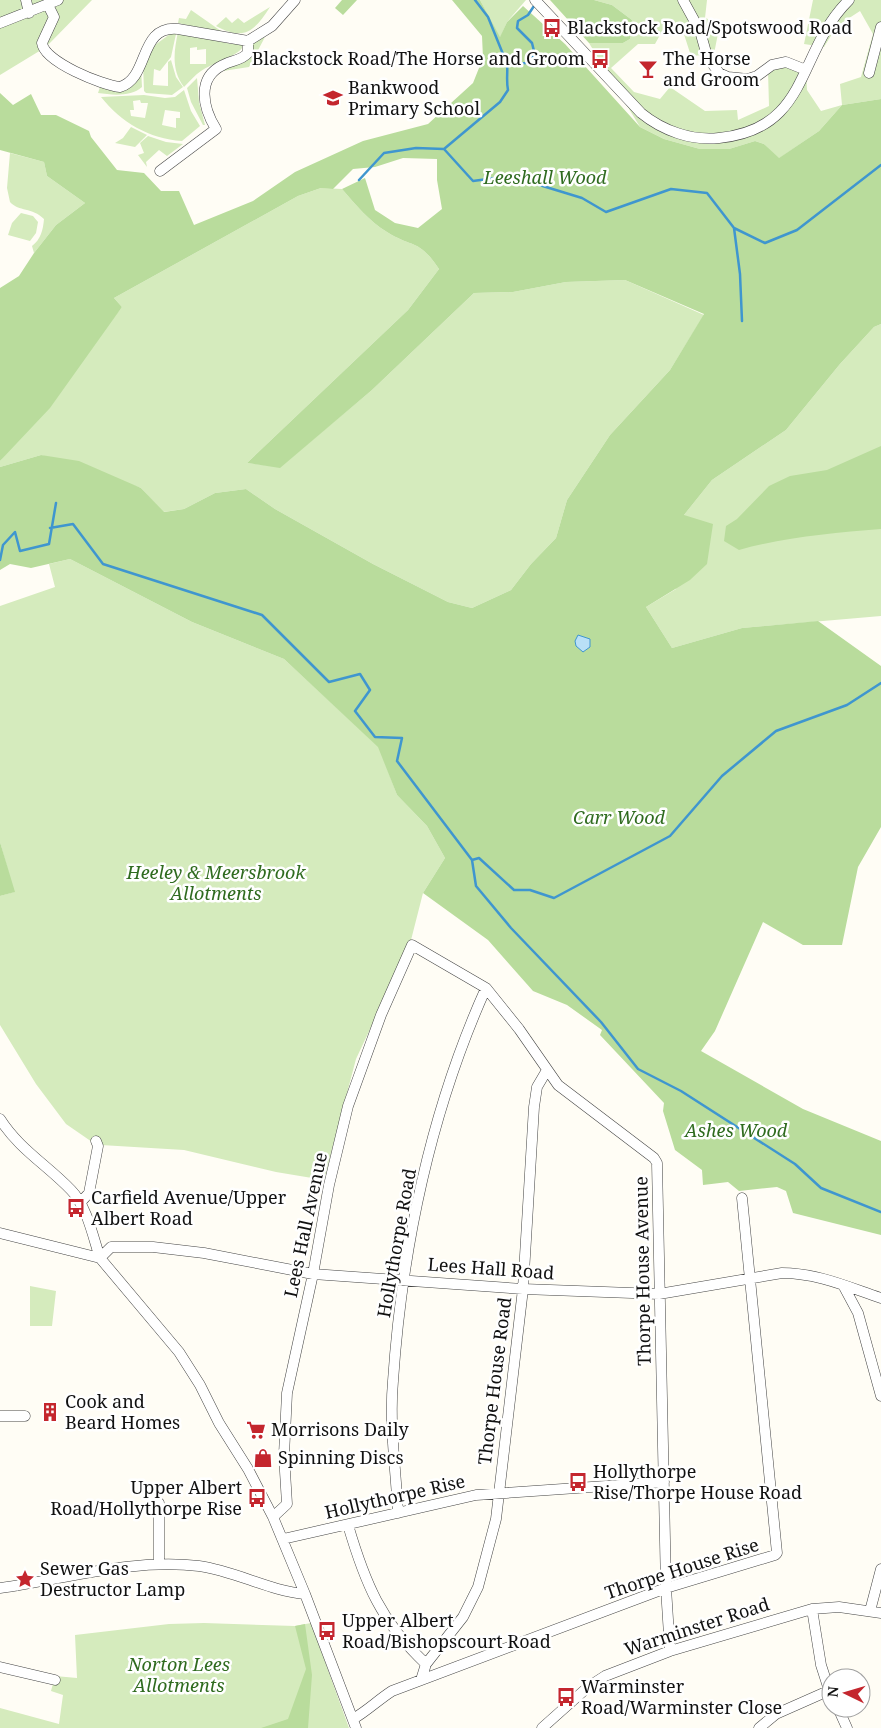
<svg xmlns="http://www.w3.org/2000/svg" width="881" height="1728" viewBox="0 0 881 1728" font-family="'Noto Serif',serif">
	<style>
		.green { fill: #d5ebbd; fill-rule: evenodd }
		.forest { fill: #b9dc9c }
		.water { fill: #b9e0f7; stroke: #3f96cf }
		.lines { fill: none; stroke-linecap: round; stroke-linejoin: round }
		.stream { stroke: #3f96cf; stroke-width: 2.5 }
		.minor-casing { stroke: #444; stroke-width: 11 }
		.minor { stroke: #fff; stroke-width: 10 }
		.labels { text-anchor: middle; stroke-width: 5; stroke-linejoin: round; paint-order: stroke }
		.poi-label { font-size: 18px; fill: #111; stroke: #fff; text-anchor: start }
		.park-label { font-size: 18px; font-style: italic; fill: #2f6b1f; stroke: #fff }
		.street-label { font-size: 18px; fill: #111; stroke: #fff }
	</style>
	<rect width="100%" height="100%" fill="#fffdf5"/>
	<path class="green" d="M0 0H92L46 47 0 75Z
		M480 0H526L507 22 500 38Z
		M594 0H707L705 18 720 23 714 54 691 56 680 22 666 24 655 44H638L611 68 634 92 660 99 670 87 705 111 737 110 738 120 769 106 768 71 779 64 806 71 807 90 821 111 842 105 840 84 861 77 873 34 860 11 837 26 824 47 804 44 813 0H881V99L842 105 819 131 778 159 764 144 755 141 729 149H700L664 139 640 127 589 43H623L630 39 632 20 612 5Z
		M270 7C255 30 245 42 216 26L226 17 232 23 238 18 244 23Z
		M191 10 221 31 220 32 178 23 179 18 186 19Z
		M178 32 231 44H242V48C237 56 211 64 201 71 195 75 190 81 184 87 171 70 174 51 178 32ZM197 47V50L206 49V64H190V48Z
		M170 34H176L171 57 160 71 154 69 153 85 168 86V62L171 60 176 77 183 87 172 95 146 93 144 91 143 63 155 45Z
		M265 37 249 67 223 71 253 43Z
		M141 69 142 87C131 97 112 95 98 93L100 87 115 90Z
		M197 78 199 102 205 125H203L191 102 187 88Z
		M184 90 191 111 200 126 182 141C149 139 121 122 101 97L144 95 165 98 175 97ZM140 100 141 103H148L145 118 131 116 130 110H134L133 101ZM165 110 180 112V118H176V128L162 125Z
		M131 127 147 135 135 147 115 143 123 138Z
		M148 136 166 142 183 144 167 156 159 150 146 162 147 167 138 155 144 153 140 143Z
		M10 153 44 162 47 176 85 203 56 225 34 253 32 246C41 239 43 230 44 219 32 207 19 212 10 202L7 188Z
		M321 188 342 189C356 205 369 221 387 232 414 249 418 238 439 269L408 310 247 463 280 467 372 390 474 293 513 292 566 282 625 280 704 315 670 370 610 435 567 500 556 538 531 564 511 590 472 608 448 602 373 564 275 509 246 489 215 493 184 509 163 512 141 488 41 455 0 467V461L122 307 114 298 298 196Z
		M21 213 33 216 38 222 36 233 30 241 8 235 12 223Z
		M881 324V616L742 628 672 648 646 607 676 589 684 515 712 480 786 430 840 364 874 327Z
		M70 559 192 622 284 659 379 747 397 795 427 826 445 858 423 893 410 944 356 1059 324 1180 276 1172 184 1150 101 1145 95 1144 66 1124 36 1084 0 1025V896L14 892 0 842V606L55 587 49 564Z
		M30 1286 56 1291 52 1326H30Z
		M204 1623 295 1626 311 1623 349 1728H0V1708L59 1724 63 1695 51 1691 55 1676 77 1678 75 1635 169 1624Z"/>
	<path class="forest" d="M342 0H357L343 15 335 8Z
		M452 0H480L500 37 507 22 523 6 565 44 640 127 664 139 700 149H729L755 141 764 144 779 158 819 131 842 105 881 99V324L874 327 840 364 786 430 712 480 684 515 713 524 707 564 690 580 646 607 672 648 742 628 818 621 881 666V827L858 867 842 945H803L763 922 715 1031 701 1051 803 1109 881 1141V1235L793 1213 786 1191 777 1187 739 1191 728 1182 703 1185 702 1170 675 1150 663 1111 664 1103 600 1035 602 1030 567 1005 533 991 488 940 423 893 445 858 427 826 397 795 378 747 284 659 192 622 70 559 31 568 10 564 0 570V467L41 455 79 461 141 488 164 512 184 509 215 493 246 489 275 509 373 564 448 602 472 608 511 590 531 564 556 538 567 500 610 435 670 370 704 314 625 280 566 282 513 292 474 293 372 390 280 468 247 463 408 310 439 269C418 238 414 249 387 232 369 221 356 205 342 189L365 178 375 210 395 223 418 228 442 209 437 180V159L403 158 375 167 353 169 333 189 321 188 298 196 114 298 122 307 50 408 0 461V288L19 276 34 253 56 225 85 203 47 176 44 162 0 150V93L13 105 31 94 41 115H56L89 131 91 137 117 170 144 173 161 191H179L194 225 253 201 295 172 363 141 428 124 473 83 483 58 482 36Z
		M550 0H594L612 5 632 20 630 39 623 43H589Z
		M881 446V529C832 533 786 537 739 550L724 541 726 526 737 519 769 486 790 476 827 470Z
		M0 842 15 892 0 896Z
		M305 1624 312 1675 308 1728H261L288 1719 306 1669 295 1626Z"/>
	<path class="water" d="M578 635 590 639V647L583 652 576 646 575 641Z"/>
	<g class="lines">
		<path class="stream" d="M475 0 488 17 507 64
			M444 149 473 181 510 176 582 198 606 212 671 189 707 193 734 228 765 243 797 230 881 165
			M359 180 384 153 416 148 444 149 500 102 508 90C506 80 508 73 507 64L526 63 535 55 532 43 517 28 518 21 528 15 536 3
			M734 228 740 274 742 321
			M50 528 73 524 103 564 262 615 329 682 360 674 370 690 355 711 375 737 402 738 397 761 472 860 476 886 511 928 601 1022 638 1069 681 1091 795 1164 821 1188 881 1212
			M0 560 3 545 15 532 20 551 49 544 56 503
			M472 860 479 858 514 890H530L554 898 670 836 722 776 776 731 847 705 881 683"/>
		<g class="minor-casing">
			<path id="minor" d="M26 0 29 13
				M535 0 641 113C663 131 692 141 719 138 811 129 796 52 849 0
				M683 0 700 31 707 56 719 73 728 77 748 79 757 76 772 65 786 62 806 70
				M48 5 54 17 42 43C44 62 102 85 120 87 150 78 138 25 178 29L248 41 272 26 295 0
				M0 23 58 0
				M869 73 881 27
				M160 171 216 129C203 108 196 78 223 65 232 60 241 61 248 53V41
				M0 1119C19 1149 47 1165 71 1190 87 1206 93 1237 100 1258
				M80 1203 89 1193 98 1146 96 1141
				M0 1233 100 1258 179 1352 200 1385 219 1423 248 1469 273 1517 305 1594 356 1728
				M100 1258 111 1247H153L204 1253 313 1274 523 1289 659 1294 782 1273C817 1273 848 1287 881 1298
				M843 1285 858 1313 881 1396
				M0 1416H25
				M159 1503V1563
				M398 1513C396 1470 389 1424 393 1381 402 1247 431 1110 486 988
				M273 1517 287 1504 284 1455 287 1393 313 1274 329 1185 348 1106 381 1015 412 945 486 988 519 1029 558 1085 654 1158 657 1163 666 1588 670 1651
				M348 1525C365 1583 381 1622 426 1664
				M283 1539 476 1495 664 1482
				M0 1588C65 1579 133 1558 199 1566 236 1571 269 1591 305 1594
				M812 1609 821 1665 831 1696
				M870 1611 881 1569
				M0 1667 55 1680
				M421 1680 426 1664 463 1617 478 1587 496 1519 523 1289 534 1107 537 1087 547 1070
				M838 1708 847 1728
				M353 1719C367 1711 378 1700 392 1691L666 1588 775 1555 777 1553 742 1198
				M542 1728 588 1687 605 1676 670 1651 812 1609 839 1607 881 1613
				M759 1728 776 1714 828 1691"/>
		</g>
		<use href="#minor" class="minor"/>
	</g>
	<defs>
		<g id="bus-bare" transform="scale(1.5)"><path d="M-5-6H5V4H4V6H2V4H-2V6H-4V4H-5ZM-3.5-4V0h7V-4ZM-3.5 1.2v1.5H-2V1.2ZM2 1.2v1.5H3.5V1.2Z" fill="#c4262e" stroke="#fff" stroke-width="2.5" paint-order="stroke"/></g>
		<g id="bar-bare" transform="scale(1.5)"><path d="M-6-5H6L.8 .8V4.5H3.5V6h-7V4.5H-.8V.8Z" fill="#c4262e" stroke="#fff" stroke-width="2.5" paint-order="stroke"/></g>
		<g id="school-bare" transform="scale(1.5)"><path d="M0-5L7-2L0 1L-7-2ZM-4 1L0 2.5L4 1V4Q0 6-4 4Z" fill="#c4262e" stroke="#fff" stroke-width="2.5" paint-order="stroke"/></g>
		<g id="building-bare" transform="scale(1.5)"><path d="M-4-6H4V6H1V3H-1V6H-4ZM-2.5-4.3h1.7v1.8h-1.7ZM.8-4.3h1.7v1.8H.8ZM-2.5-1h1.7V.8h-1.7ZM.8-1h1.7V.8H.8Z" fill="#c4262e" stroke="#fff" stroke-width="2.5" paint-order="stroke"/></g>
		<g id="supermarket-bare" transform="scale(1.5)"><path d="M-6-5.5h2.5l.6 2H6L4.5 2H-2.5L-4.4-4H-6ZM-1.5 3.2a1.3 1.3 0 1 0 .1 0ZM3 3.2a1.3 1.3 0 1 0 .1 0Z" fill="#c4262e" stroke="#fff" stroke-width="2.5" paint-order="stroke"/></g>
		<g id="shop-bare" transform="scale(1.5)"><path d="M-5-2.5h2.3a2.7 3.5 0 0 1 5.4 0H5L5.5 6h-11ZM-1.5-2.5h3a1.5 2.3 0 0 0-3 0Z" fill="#c4262e" stroke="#fff" stroke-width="2.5" paint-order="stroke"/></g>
		<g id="sight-bare" transform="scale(1.5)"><path d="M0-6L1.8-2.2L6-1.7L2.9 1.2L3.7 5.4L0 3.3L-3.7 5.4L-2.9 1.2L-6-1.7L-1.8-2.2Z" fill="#c4262e" stroke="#fff" stroke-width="2.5" paint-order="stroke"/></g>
	</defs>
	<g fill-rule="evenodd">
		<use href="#bus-bare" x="552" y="28"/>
		<use href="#bus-bare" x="600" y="59"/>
		<use href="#bar-bare" x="648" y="69"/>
		<use href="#school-bare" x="333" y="98"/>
		<use href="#bus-bare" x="76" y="1208"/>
		<use href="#building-bare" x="50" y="1412"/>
		<use href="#supermarket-bare" x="256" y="1430"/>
		<use href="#shop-bare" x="263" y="1458"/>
		<use href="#bus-bare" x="578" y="1482"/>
		<use href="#bus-bare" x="257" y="1498"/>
		<use href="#sight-bare" x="25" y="1579"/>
		<use href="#bus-bare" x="327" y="1631"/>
		<use href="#bus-bare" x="566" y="1697"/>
	</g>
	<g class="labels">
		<g class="poi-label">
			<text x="567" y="34">Blackstock Road/Spotswood Road</text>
			<text x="585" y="65" text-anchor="end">Blackstock Road/The Horse and Groom</text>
			<text x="663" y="65">The Horse<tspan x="663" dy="21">and Groom</tspan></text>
			<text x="348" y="94">Bankwood<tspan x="348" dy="21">Primary School</tspan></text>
			<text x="91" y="1204">Carfield Avenue/Upper<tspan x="91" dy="21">Albert Road</tspan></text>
			<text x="65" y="1408">Cook and<tspan x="65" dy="21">Beard Homes</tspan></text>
			<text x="271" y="1436">Morrisons Daily</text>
			<text x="278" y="1464">Spinning Discs</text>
			<text x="593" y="1478">Hollythorpe<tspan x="593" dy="21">Rise/Thorpe House Road</tspan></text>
			<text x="242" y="1494" text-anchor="end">Upper Albert<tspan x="242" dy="21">Road/Hollythorpe Rise</tspan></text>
			<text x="40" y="1575">Sewer Gas<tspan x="40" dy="21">Destructor Lamp</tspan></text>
			<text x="342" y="1627">Upper Albert<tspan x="342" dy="21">Road/Bishopscourt Road</tspan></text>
			<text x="581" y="1693">Warminster<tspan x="581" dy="21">Road/Warminster Close</tspan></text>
		</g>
		<g class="park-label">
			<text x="545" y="184">Leeshall Wood</text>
			<text x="619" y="824">Carr Wood</text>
			<text x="216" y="879">Heeley &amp; Meersbrook<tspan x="216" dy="21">Allotments</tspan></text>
			<text x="736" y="1137">Ashes Wood</text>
			<text x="179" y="1671">Norton Lees<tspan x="179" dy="21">Allotments</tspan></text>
		</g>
		<g class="street-label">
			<text transform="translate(306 1225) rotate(-78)" y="6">Lees Hall Avenue</text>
			<text transform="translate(397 1243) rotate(-80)" y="6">Hollythorpe Road</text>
			<text transform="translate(491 1269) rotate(4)" y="6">Lees Hall Road</text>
			<text transform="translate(643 1271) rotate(-91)" y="6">Thorpe House Avenue</text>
			<text transform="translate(495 1381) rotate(-83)" y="6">Thorpe House Road</text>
			<text transform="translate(395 1497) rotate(-13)" y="6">Hollythorpe Rise</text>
			<text transform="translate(682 1569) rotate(-18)" y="6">Thorpe House Rise</text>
			<text transform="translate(697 1627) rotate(-18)" y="6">Warminster Road</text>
		</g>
	</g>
	<g transform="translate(846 1693) rotate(275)"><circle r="24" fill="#ffffff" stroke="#a0a0a0"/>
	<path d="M0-4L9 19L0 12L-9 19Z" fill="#c4262e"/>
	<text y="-8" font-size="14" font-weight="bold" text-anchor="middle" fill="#111111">N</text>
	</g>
</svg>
